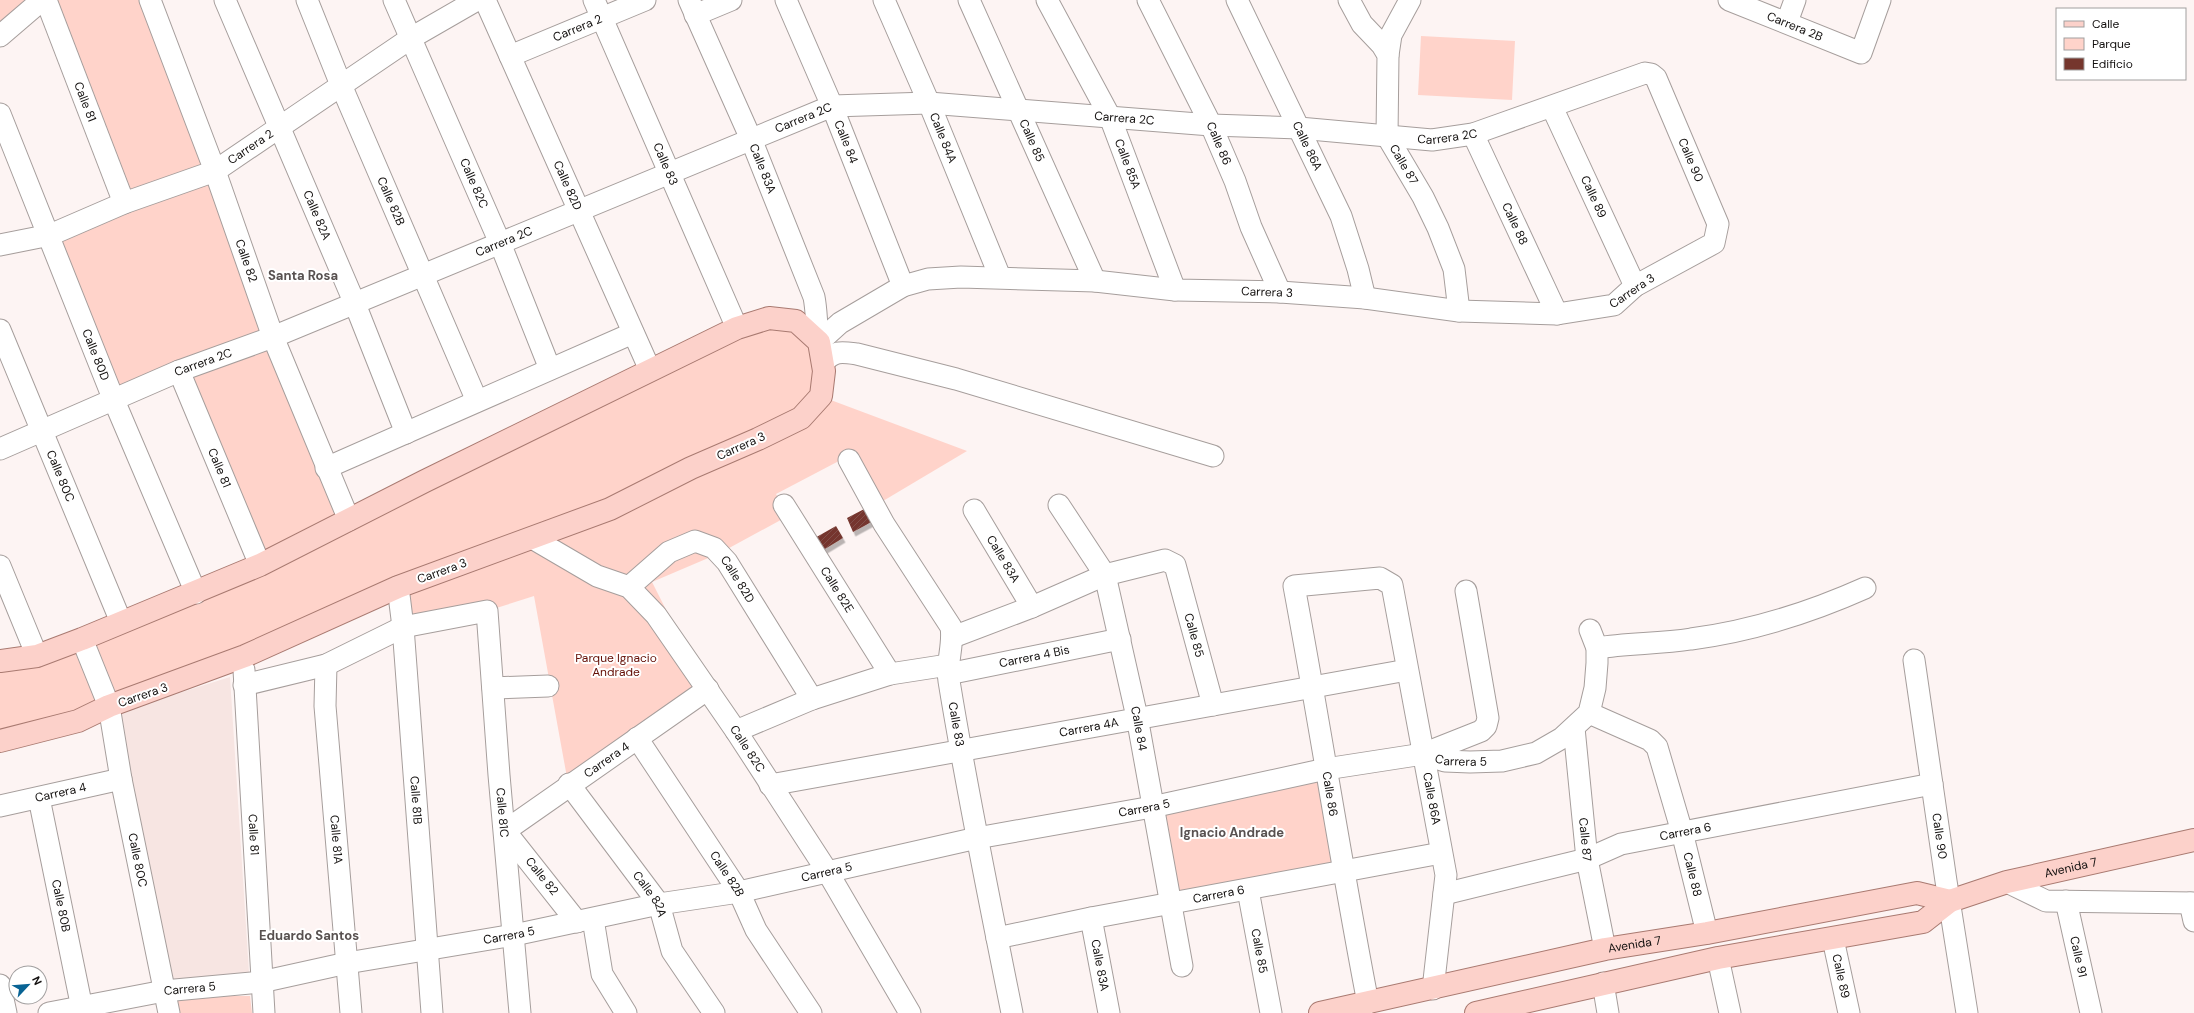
<svg xmlns="http://www.w3.org/2000/svg" width="2194" height="1013" viewBox="0 0 2194 1013" font-family="'DM Sans',sans-serif">
	<style>
		.built { fill: #f7e5e2 }
		.park { fill: #ffd3ca }
		.building { fill: url(#building-hatch); filter: url(#shadow) }
		.lines { fill: none; stroke-linecap: round; stroke-linejoin: round }
		.minor-casing { stroke: #a69e9c; stroke-width: 23 }
		.major-casing { stroke: #a97a71; stroke-width: 24 }
		.minor { stroke: #fff; stroke-width: 21 }
		.major { stroke: #fcd1ca; stroke-width: 22 }
		.labels { text-anchor: middle; stroke-width: 4; stroke-linejoin: round; paint-order: stroke }
		.street-label { font-size: 12px; fill: #13100f; stroke: #fff }
		.park-label { font-size: 12px; fill: #630d04; stroke: #fff }
		.neighbourhood-label { font-size: 13px; font-weight: bold; fill: #585150; stroke: #fff }
	</style>
	<defs>
		<pattern id="building-hatch" width="6" height="6" patternUnits="userSpaceOnUse"><rect width="6" height="6" fill="#75362d"/><path d="M-1 1l2-2M0 6l6-6M5 7l2-2" fill="none" stroke="#825049"/></pattern>
		<filter id="shadow"><feDropShadow dx="2.5" dy="4.5" stdDeviation="0" flood-color="#0004"/></filter>
	</defs>
	<rect width="100%" height="100%" fill="#fdf4f3"/>
	<path class="built" d="M230 677 249 973 166 985 115 713Z"/>
	<path class="park" d="M0 0H42L0 36Z
		M46 0H150L350 520 768 320 817 343 820 396 967 451 883 501 856 452 776 494 788 516 720 553 652 582 706 689 568 783 534 596 487 611 403 627 398 588 0 741V661L260 564 180 373 113 398 50 235 124 203Z
		M1421 36 1515 41 1512 100 1418 95Z
		M1324 772 1340 870 1173 901 1155 810Z
		M174 996H250L252 1013H177Z"/>
	<path class="building" d="M870 506 877 519 853 532 847 518Z
		M836 526 843 538 820 552 813 539Z"/>
	<g class="lines">
		<g class="minor-casing">
			<g id="minor">
				<path id="s1" d="M46 0 124 203"/>
				<path id="s2" d="M150 0 215 171 273 337 349 520"/>
				<path id="s3" d="M225 0 355 304 406 433"/>
				<path id="s4" d="M307 0 341 85 477 401"/>
				<path id="s5" d="M394 0 500 243 550 369"/>
				<path id="s6" d="M485 0 650 370"/>
				<path id="s7" d="M594 0 737 328"/>
				<path id="s8" d="M689 0 751 139 814 297C817 312 816 327 819 342"/>
				<path id="s9" d="M786 0 832 106 903 286"/>
				<path id="s10" d="M884 0 929 103 1000 277"/>
				<path id="s11" d="M969 0 1095 281"/>
				<path id="s12" d="M1047 0 1110 117 1175 290"/>
				<path id="s13" d="M1148 0 1211 125 1235 181 1251 227 1280 292"/>
				<path id="s14" d="M1237 0 1341 216 1358 269 1365 298"/>
				<path id="s15" d="M1349 0 1362 24 1382 45 1388 55 1387 136 1423 197 1438 228 1454 269 1459 311"/>
				<path id="s16" d="M1729 0 1861 53 1880 0"/>
				<path d="M695 15 731 0"/>
				<path d="M1787 22 1795 0"/>
				<path d="M0 36 42 0"/>
				<path d="M1388 55 1391 35 1410 0"/>
				<path id="s17" d="M510 56 645 0"/>
				<path id="s18" d="M1552 107 1635 286"/>
				<path id="s19" d="M0 114 113 398 196 593"/>
				<path id="s20" d="M1473 134 1557 314"/>
				<path id="s21" d="M0 245 50 235 124 203 215 171 411 38 477 0"/>
				<path id="s22" d="M0 330 121 622"/>
				<path d="M823 363C834 350 842 352 857 354L956 379 1213 456"/>
				<path id="s23" d="M179 371 260 565"/>
				<path id="s24" d="M0 449 179 371 273 337 832 106 929 103 1211 125 1299 128 1432 140 1473 134 1645 73 1651 74 1656 78 1718 224 1714 243 1635 286 1614 305 1557 314 1459 311 1365 298 1280 292 1175 290 1095 281 961 277 928 279 903 286 840 323 819 342"/>
				<path id="s25" d="M849 460 884 524 951 627C954 645 946 662 949 681 967 792 990 903 1012 1013"/>
				<path d="M326 468 633 333"/>
				<path id="s26" d="M784 505 890 674"/>
				<path id="s27" d="M1059 505 1105 575 1137 717 1182 966"/>
				<path id="s28" d="M974 510 1032 607"/>
				<path id="s29" d="M532 538 597 576 629 587 656 615 736 731 827 871 910 1013"/>
				<path d="M0 566 37 656"/>
				<path id="s30" d="M398 587 403 627 432 1013"/>
				<path id="s31" d="M629 587 669 552 695 541 714 548 727 562 812 699"/>
				<path id="s32" d="M953 637 1032 607 1105 575 1165 560 1175 565 1213 705"/>
				<path id="s33" d="M82 639 109 706 121 779 169 1013"/>
				<path d="M1597 648C1628 643 1659 644 1691 639 1752 631 1809 613 1865 588"/>
				<path id="s34" d="M1914 660 1946 881 1967 1013"/>
				<path id="s35" d="M326 665 325 706 351 1013"/>
				<path id="s36" d="M244 670 264 1013"/>
				<path id="s37" d="M948 674 1120 639"/>
				<path id="s38" d="M244 685 326 665 403 627 487 611 499 775 520 1013"/>
				<path d="M493 688 548 686"/>
				<path id="s39" d="M1589 713 1650 740 1657 747 1682 832 1707 933"/>
				<path id="s40" d="M1574 728 1587 859 1605 949"/>
				<path d="M736 731 812 699 890 674 948 665"/>
				<path id="s41" d="M637 738 739 892 756 930 811 1013"/>
				<path d="M1423 754 1481 731 1486 726 1488 718 1466 591"/>
				<path id="s42" d="M569 784 659 904 672 951 714 1013"/>
				<path id="s43" d="M770 785C983 748 1194 707 1407 670"/>
				<path id="s44" d="M39 798 83 1013"/>
				<path id="s45" d="M0 806 121 779"/>
				<path d="M2007 882 2046 901 2194 903"/>
				<path id="s46" d="M1248 890 1271 1013"/>
				<path id="s47" d="M1444 894 1587 859 1621 844 1932 784"/>
				<path id="s48" d="M2066 901 2091 1013"/>
				<path d="M2190 903 2194 921"/>
				<path id="s49" d="M1091 918 1109 1013"/>
				<path d="M593 919 602 974 626 1013"/>
				<path id="s50" d="M577 922 505 831 708 689"/>
				<path id="s51" d="M997 938 1091 918 1441 853"/>
				<path id="s52" d="M1833 939 1849 1013"/>
				<path d="M1718 958 1730 1013"/>
				<path d="M1603 983 1608 1013"/>
				<path d="M0 985 6 1013"/>
				<path id="s53" d="M1368 1003C1341 864 1320 725 1294 586L1380 578 1392 585 1446 875 1433 989"/>
				<path id="s54" d="M49 1013 164 991 261 982 347 963 514 935 659 904 739 892 977 838 1152 807 1326 769 1423 754 1445 761 1470 762 1502 761 1536 753 1562 738 1589 713 1595 688 1597 663V648L1590 630"/>
			</g>
		</g>
		<g class="major-casing">
			<g id="major">
				<path d="M0 661 37 656 82 639 260 565 425 481 737 328 769 318 796 321 819 342 824 371 821 396 801 418 758 439 691 468 610 509 398 587 245 656 109 706 78 721 0 741"/>
				<path id="s55" d="M1320 1013 1605 949 1707 933 1917 893 1950 901"/>
				<path id="s56" d="M1476 1013 1718 958 1923 922 1950 901 2007 882 2194 840"/>
			</g>
		</g>
		<use href="#minor" class="minor"/>
		<use href="#major" class="major"/>
	</g>
	<g class="labels">
		<g class="street-label">
			<text dy="4" stroke="none"><textPath href="#s16" startOffset="71">Carrera 2B</textPath></text>
			<text dy="4" stroke="none"><textPath href="#s17" startOffset="73">Carrera 2</textPath></text>
			<text dy="4" stroke="none"><textPath href="#s1" startOffset="109">Calle 81</textPath></text>
			<text dy="4" stroke="none"><textPath href="#s24" startOffset="869">Carrera 2C</textPath></text>
			<text dy="4" stroke="none"><textPath href="#s24" startOffset="1193">Carrera 2C</textPath></text>
			<text dy="4" stroke="none"><textPath href="#s24" startOffset="1517">Carrera 2C</textPath></text>
			<text dy="4" stroke="none"><textPath href="#s10" startOffset="150">Calle 84A</textPath></text>
			<text dy="4" stroke="none"><textPath href="#s11" startOffset="154">Calle 85</textPath></text>
			<text dy="4" stroke="none"><textPath href="#s9" startOffset="154">Calle 84</textPath></text>
			<text dy="4" stroke="none"><textPath href="#s13" startOffset="160">Calle 86</textPath></text>
			<text dy="4" stroke="none"><textPath href="#s21" startOffset="271">Carrera 2</textPath></text>
			<text dy="4" stroke="none"><textPath href="#s14" startOffset="162">Calle 86A</textPath></text>
			<text dy="4" stroke="none"><textPath href="#s24" startOffset="1827">Calle 90</textPath></text>
			<text dy="4" stroke="none"><textPath href="#s7" startOffset="179">Calle 83</textPath></text>
			<text dy="4" stroke="none"><textPath href="#s12" startOffset="183">Calle 85A</textPath></text>
			<text dy="4" stroke="none"><textPath href="#s15" startOffset="182">Calle 87</textPath></text>
			<text dy="4" stroke="none"><textPath href="#s8" startOffset="184">Calle 83A</textPath></text>
			<text dy="4" stroke="none"><textPath href="#s5" startOffset="200">Calle 82C</textPath></text>
			<text dy="4" stroke="none"><textPath href="#s6" startOffset="203">Calle 82D</textPath></text>
			<text dy="4" stroke="none"><textPath href="#s18" startOffset="99">Calle 89</textPath></text>
			<text dy="4" stroke="none"><textPath href="#s4" startOffset="218">Calle 82B</textPath></text>
			<text dy="4" stroke="none"><textPath href="#s3" startOffset="234">Calle 82A</textPath></text>
			<text dy="4" stroke="none"><textPath href="#s20" startOffset="99">Calle 88</textPath></text>
			<text dy="4" stroke="none"><textPath href="#s24" startOffset="545">Carrera 2C</textPath></text>
			<text dy="4" stroke="none"><textPath href="#s2" startOffset="278">Calle 82</textPath></text>
			<text transform="translate(1632 291) rotate(-34)" y="4">Carrera 3</text>
			<text transform="translate(1267 292) rotate(2)" y="4">Carrera 3</text>
			<text dy="4" stroke="none"><textPath href="#s19" startOffset="259">Calle 80D</textPath></text>
			<text dy="4" stroke="none"><textPath href="#s24" startOffset="221">Carrera 2C</textPath></text>
			<text transform="translate(741 446) rotate(-24)" y="4">Carrera 3</text>
			<text dy="4" stroke="none"><textPath href="#s23" startOffset="105">Calle 81</textPath></text>
			<text dy="4" stroke="none"><textPath href="#s22" startOffset="158">Calle 80C</textPath></text>
			<text dy="4" stroke="none"><textPath href="#s28" startOffset="57">Calle 83A</textPath></text>
			<text transform="translate(442 571) rotate(-20)" y="4">Carrera 3</text>
			<text dy="4" stroke="none"><textPath href="#s31" startOffset="141">Calle 82D</textPath></text>
			<text dy="4" stroke="none"><textPath href="#s26" startOffset="100">Calle 82E</textPath></text>
			<text dy="4" stroke="none"><textPath href="#s32" startOffset="310">Calle 85</textPath></text>
			<text dy="4" stroke="none"><textPath href="#s37" startOffset="88">Carrera 4 Bis</textPath></text>
			<text transform="translate(143 695) rotate(-19)" y="4">Carrera 3</text>
			<text dy="4" stroke="none"><textPath href="#s25" startOffset="294">Calle 83</textPath></text>
			<text dy="4" stroke="none"><textPath href="#s43" startOffset="324">Carrera 4A</textPath></text>
			<text dy="4" stroke="none"><textPath href="#s27" startOffset="241">Calle 84</textPath></text>
			<text dy="4" stroke="none"><textPath href="#s29" startOffset="310">Calle 82C</textPath></text>
			<text dy="4" stroke="none"><textPath href="#s50" startOffset="240">Carrera 4</textPath></text>
			<text dy="4" stroke="none"><textPath href="#s54" startOffset="1438">Carrera 5</textPath></text>
			<text dy="4" stroke="none"><textPath href="#s45" startOffset="62">Carrera 4</textPath></text>
			<text transform="translate(1330 794) rotate(81)" y="4">Calle 86</text>
			<text dy="4" stroke="none"><textPath href="#s53" startOffset="741">Calle 86A</textPath></text>
			<text dy="4" stroke="none"><textPath href="#s30" startOffset="214">Calle 81B</textPath></text>
			<text dy="4" stroke="none"><textPath href="#s54" startOffset="1115">Carrera 5</textPath></text>
			<text dy="4" stroke="none"><textPath href="#s38" startOffset="458">Calle 81C</textPath></text>
			<text dy="4" stroke="none"><textPath href="#s47" startOffset="250">Carrera 6</textPath></text>
			<text dy="4" stroke="none"><textPath href="#s36" startOffset="165">Calle 81</textPath></text>
			<text dy="4" stroke="none"><textPath href="#s34" startOffset="178">Calle 90</textPath></text>
			<text dy="4" stroke="none"><textPath href="#s35" startOffset="175">Calle 81A</textPath></text>
			<text dy="4" stroke="none"><textPath href="#s40" startOffset="112">Calle 87</textPath></text>
			<text dy="4" stroke="none"><textPath href="#s33" startOffset="229">Calle 80C</textPath></text>
			<text dy="4" stroke="none"><textPath href="#s56" startOffset="616">Avenida 7</textPath></text>
			<text dy="4" stroke="none"><textPath href="#s54" startOffset="791">Carrera 5</textPath></text>
			<text dy="4" stroke="none"><textPath href="#s39" startOffset="209">Calle 88</textPath></text>
			<text dy="4" stroke="none"><textPath href="#s41" startOffset="163">Calle 82B</textPath></text>
			<text transform="translate(542 876) rotate(51)" y="4">Calle 82</text>
			<text dy="4" stroke="none"><textPath href="#s51" startOffset="226">Carrera 6</textPath></text>
			<text dy="4" stroke="none"><textPath href="#s42" startOffset="137">Calle 82A</textPath></text>
			<text dy="4" stroke="none"><textPath href="#s44" startOffset="110">Calle 80B</textPath></text>
			<text dy="4" stroke="none"><textPath href="#s54" startOffset="467">Carrera 5</textPath></text>
			<text dy="4" stroke="none"><textPath href="#s55" startOffset="322">Avenida 7</textPath></text>
			<text dy="4" stroke="none"><textPath href="#s46" startOffset="62">Calle 85</textPath></text>
			<text dy="4" stroke="none"><textPath href="#s48" startOffset="57">Calle 91</textPath></text>
			<text dy="4" stroke="none"><textPath href="#s49" startOffset="48">Calle 83A</textPath></text>
			<text dy="4" stroke="none"><textPath href="#s52" startOffset="38">Calle 89</textPath></text>
			<text dy="4" stroke="none"><textPath href="#s54" startOffset="143">Carrera 5</textPath></text>
		</g>
		<g class="park-label">
			<text x="616" y="662">Parque Ignacio<tspan x="616" dy="14">Andrade</tspan></text>
		</g>
		<g class="neighbourhood-label">
			<text x="303" y="280">Santa Rosa</text>
			<text x="1232" y="837">Ignacio Andrade</text>
			<text x="309" y="940">Eduardo Santos</text>
		</g>
	</g>
	<rect x="2056" y="8" width="130" height="72" fill="#ffffff" stroke="#a19f9f"/>
	<rect x="2064" y="21" width="20" height="6" fill="#fcd1ca" stroke="#a19f9f"/>
	<text x="2092" y="28" font-size="12" fill="#13100f">Calle</text>
	<rect x="2064" y="38" width="20" height="12" fill="#ffd3ca" stroke="#a19f9f"/>
	<text x="2092" y="48" font-size="12" fill="#13100f">Parque</text>
	<rect x="2064" y="58" width="20" height="12" fill="#75362d" stroke="#a19f9f"/>
	<text x="2092" y="68" font-size="12" fill="#13100f">Edificio</text>
	<g transform="translate(28 985) rotate(64)"><circle r="19" fill="#ffffff" stroke="#a19f9f"/>
	<path d="M0-3L7 15L0 10L-7 15Z" fill="#086394"/>
	<text y="-6" font-size="11" font-weight="bold" text-anchor="middle" fill="#13100f">N</text>
	</g>
</svg>
